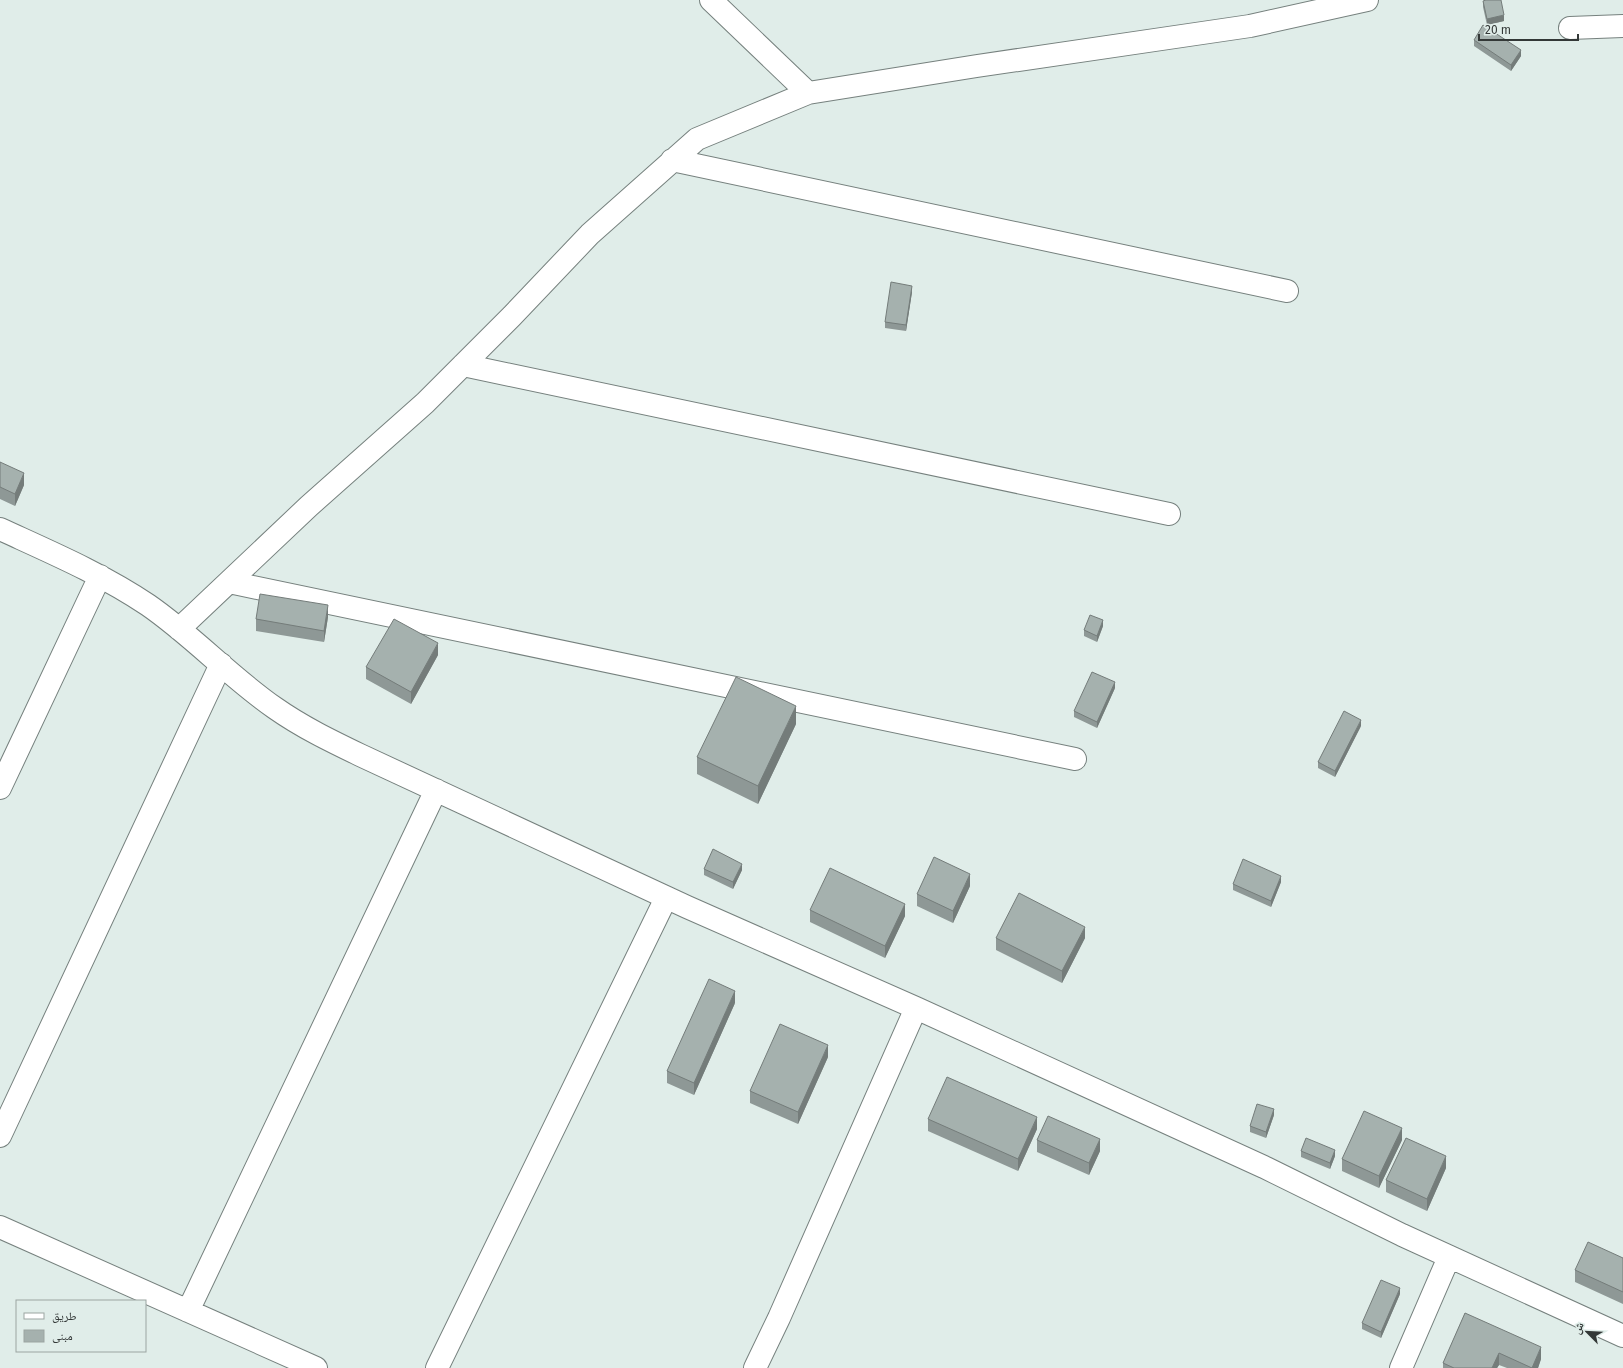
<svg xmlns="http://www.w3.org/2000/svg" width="1623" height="1368" viewBox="0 0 1623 1368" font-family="'Fira Sans','Noto Naskh Arabic',sans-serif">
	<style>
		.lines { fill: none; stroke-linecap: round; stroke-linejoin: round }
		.minor-casing { stroke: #76817e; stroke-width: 24 }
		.minor { stroke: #fff; stroke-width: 22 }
		.wall { fill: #8e9896 }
		.shaded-wall { fill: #747c7a }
		.building { fill: #a5b1ae; stroke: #747c7a }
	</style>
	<rect width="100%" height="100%" fill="#e0ede9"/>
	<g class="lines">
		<g class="minor-casing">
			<path id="minor" d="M711 0 808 93
				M1570 28 1623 26
				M672 160 1287 291
				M463 365 1169 514
				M0 529C50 552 102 574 148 605 193 636 230 677 275 708 302 727 331 741 360 755L687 907 916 1008 1264 1167 1402 1235 1623 1336
				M229 582 1075 759
				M179 629 309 506 425 403 512 316 590 234 697 139 808 93 977 66 1250 26 1367 0
				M0 788 100 576
				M0 1136 221 664
				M0 1227 316 1368
				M188 1311 436 790
				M437 1368 666 898
				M755 1368 779 1318 916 1008
				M1401 1368 1449 1257"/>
		</g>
		<use href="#minor" class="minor"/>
	</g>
	<path class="wall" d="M1483 1 1504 21 1487 25 1483 7Z
		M1474 40 1521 56 1511 71 1474 46Z
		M912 292 906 331 885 328V322Z
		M0 462 24 485 15 506 0 499Z
		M328 617 324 642 256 631V619Z
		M1103 626 1097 642 1084 636V630Z
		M438 655 411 704 366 679V667Z
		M1115 688 1097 728 1074 717V711Z
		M796 724 758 804 697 774V757Z
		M1361 726 1335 777 1318 768V762Z
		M704 869 742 870 733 889 704 875Z
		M1281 882 1271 907 1233 890V884Z
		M970 886 953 923 917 906V894Z
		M810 910 905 916 885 958 810 922Z
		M996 938H1085L1062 983 996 950Z
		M735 1003 694 1095 667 1083V1071Z
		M828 1057 798 1124 750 1103V1091Z
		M1274 1115 1266 1138 1250 1132V1126Z
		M928 1119 1037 1129 1018 1171 928 1131Z
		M1037 1140 1100 1151 1089 1175 1037 1152Z
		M1402 1140 1379 1188 1342 1171V1159Z
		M1301 1151 1335 1156 1330 1169 1301 1157Z
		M1446 1168 1427 1211 1386 1192V1180Z
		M1623 1258V1304L1575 1282V1270Z
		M1400 1294 1381 1338 1362 1329V1323Z
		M1465 1313 1541 1359 1538 1368H1507L1499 1365 1497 1368H1443V1363Z"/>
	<path class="shaded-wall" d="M1504 15V21L1487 25V19Z
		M1521 50V56L1511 71V65Z
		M912 286V292L906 331V325Z
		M24 473V485L15 506V494Z
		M328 605V617L324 642V631Z
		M1103 620V626L1097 642V636Z
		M438 643V655L411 704V692Z
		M1115 682V688L1097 728V722Z
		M796 706V724L758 804V786Z
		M1361 720V726L1335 777V771Z
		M742 864V870L733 889V882Z
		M970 874V886L953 923V911Z
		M1281 876V882L1271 907V901Z
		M905 904V916L885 958V946Z
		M1085 927V938L1062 983V971Z
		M735 991V1003L694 1095V1083Z
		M828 1045V1057L798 1124V1112Z
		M1274 1109V1115L1266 1138V1132Z
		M1037 1117V1129L1018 1171V1159Z
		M1402 1128V1140L1379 1188V1176Z
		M1100 1139V1151L1089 1175V1163Z
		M1335 1150V1156L1330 1169V1163Z
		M1446 1156V1168L1427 1211V1199Z
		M1400 1288V1294L1381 1338V1332Z
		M1541 1347V1359L1538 1368H1532Z
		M1499 1353V1365L1497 1368H1492Z"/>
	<path class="building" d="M1486 0H1501L1504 15 1487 19 1483 1Z
		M1483 25 1521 50 1511 65 1474 40Z
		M891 282 912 286 906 325 885 322Z
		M0 462 24 473 15 494 0 487Z
		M260 594 328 605 324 631 256 619Z
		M1090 615 1103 620 1097 636 1084 630Z
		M394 619 438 643 411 692 366 667Z
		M1092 672 1115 682 1097 722 1074 711Z
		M736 677 796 706 758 786 697 757Z
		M1344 711 1361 720 1335 771 1318 762Z
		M713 849 742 864 733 882 704 869Z
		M934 857 970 874 953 911 917 894Z
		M1243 859 1281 876 1271 901 1233 884Z
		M830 868 905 904 885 946 810 910Z
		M1019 893 1085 927 1062 971 996 938Z
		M709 979 735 991 694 1083 667 1071Z
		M780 1024 828 1045 798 1112 750 1091Z
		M947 1077 1037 1117 1018 1159 928 1119Z
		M1257 1104 1274 1109 1266 1132 1250 1126Z
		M1364 1111 1402 1128 1379 1176 1342 1159Z
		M1048 1116 1100 1139 1089 1163 1037 1140Z
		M1306 1138 1335 1150 1330 1163 1301 1151Z
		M1406 1138 1446 1156 1427 1199 1386 1180Z
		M1588 1242 1623 1258V1292L1575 1270Z
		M1381 1280 1400 1288 1381 1332 1362 1323Z
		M1465 1313 1541 1347 1532 1368 1499 1353 1492 1368H1454L1443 1363Z"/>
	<rect x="16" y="1300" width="130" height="52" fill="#e0ede9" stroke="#9ba5a2"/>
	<rect x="24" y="1313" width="20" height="6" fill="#ffffff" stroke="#9ba5a2"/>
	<text x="52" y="1320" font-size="12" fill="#333837">طريق</text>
	<rect x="24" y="1330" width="20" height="12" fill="#a5b1ae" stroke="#9ba5a2"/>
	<text x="52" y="1340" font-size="12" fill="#333837">مبنى</text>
	<g transform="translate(1587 1332) rotate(294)" stroke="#e0ede9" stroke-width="3" paint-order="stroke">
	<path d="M0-3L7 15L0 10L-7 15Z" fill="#333837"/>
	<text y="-6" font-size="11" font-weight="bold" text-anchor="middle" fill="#333837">ش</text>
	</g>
	<path d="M1479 34v6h99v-6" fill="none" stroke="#333837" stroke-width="2"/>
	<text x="1485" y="34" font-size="12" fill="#333837" stroke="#e0ede9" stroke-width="3" paint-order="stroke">20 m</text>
</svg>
